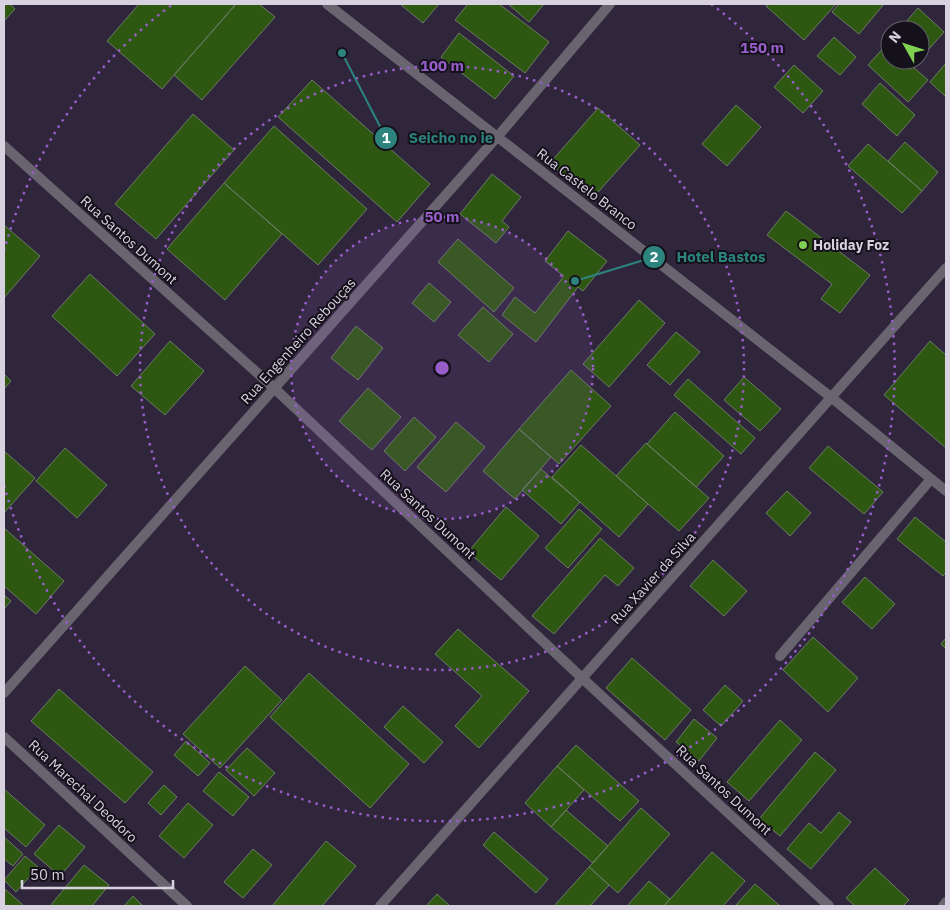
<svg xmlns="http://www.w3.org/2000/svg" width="950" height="910" viewBox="0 0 950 910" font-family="'IBM Plex Sans',sans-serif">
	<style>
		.building { fill: #2e5711; stroke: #6c7c65 }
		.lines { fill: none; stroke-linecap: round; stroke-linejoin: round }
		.minor { stroke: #696570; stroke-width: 10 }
		.tertiary { stroke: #696570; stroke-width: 10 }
		.ring { fill: none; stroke: #975ec9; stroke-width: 2.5; stroke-dasharray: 2.5 5 }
		.poi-dot { fill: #80d051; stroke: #15111b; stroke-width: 2 }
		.labels { text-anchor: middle; stroke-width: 4; stroke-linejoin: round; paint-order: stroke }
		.street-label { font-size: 14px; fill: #d7d1e0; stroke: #15111b }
		.poi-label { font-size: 14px; font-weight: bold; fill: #d7d1e0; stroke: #15111b; text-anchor: start }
		.centre { fill: #975ec9; stroke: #15111b; stroke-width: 2.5 }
		.ring-label { font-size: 15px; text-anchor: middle; font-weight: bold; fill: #975ec9; stroke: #15111b; stroke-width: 4; stroke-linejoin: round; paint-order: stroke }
		.leader { fill: none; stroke: #2d847f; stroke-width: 2 }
		.callout-dot { fill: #2d847f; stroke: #15111b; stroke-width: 2 }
		.mark-label { font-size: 15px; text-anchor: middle; font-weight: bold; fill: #fff }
		.callout-label { font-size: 15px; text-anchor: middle; font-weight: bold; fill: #2d847f; stroke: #15111b; stroke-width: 4; stroke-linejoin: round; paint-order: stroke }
	</style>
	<rect width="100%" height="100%" fill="#2f263b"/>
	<path class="building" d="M4 4H10L15 9 4 21Z
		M139 4H236L162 89 107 41Z
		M236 4H259L275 17 202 100 174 75Z
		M400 4H439L423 23Z
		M468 4H499L549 42 525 73 455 20Z
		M508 4H544L529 22Z
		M768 4H836L804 40 766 6Z
		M839 4H884L859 34 832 12Z
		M918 8 944 32 920 59V30H899Z
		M459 33 514 76 495 99 441 57Z
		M834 37 856 57 840 75 817 56Z
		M887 44 890 47V60H905L928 80 908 102 868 65Z
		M905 60H919L913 67Z
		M946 63V97L930 82Z
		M794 65 823 91 803 113 774 87Z
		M312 80 430 184 397 222 278 117Z
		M880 83 915 115 897 136 862 104Z
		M736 105 761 127 727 166 702 144Z
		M598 108 640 145 591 200 550 163Z
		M193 114 234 150 156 239 115 204Z
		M274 126 367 209 318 265 224 183Z
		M905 142 938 172 922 191 888 161Z
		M868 144 922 191 902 213 848 166Z
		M492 174 521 197 502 221 509 227 496 243 460 214Z
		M224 183 282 234 225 300 167 249Z
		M786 211 870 275 840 313 821 299 832 284 767 235Z
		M4 225 40 256 4 298Z
		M568 231 607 261 583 291 578 287 536 342 502 315 515 297 535 313 564 276 545 261Z
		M458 239 514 288 494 312 438 262Z
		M90 274 155 334 117 376 52 316Z
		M429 283 451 302 434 322 412 303Z
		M639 300 665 323 609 387 583 364Z
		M483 307 513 334 489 362 458 335Z
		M356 326 383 348 358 380 331 358Z
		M676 332 700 352 670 385 647 365Z
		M170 341 204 371 165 415 131 386Z
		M930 341 946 355V448L884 395Z
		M571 370 611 406 559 464 519 429Z
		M4 374 11 381 4 389Z
		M744 377 781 409 760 431 724 400Z
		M688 379 755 438 741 454 674 395Z
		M368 388 401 417 372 450 339 421Z
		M675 412 724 456 696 487 647 444Z
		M414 417 436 437 405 471 384 451Z
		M456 422 485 447 446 492 417 467Z
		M519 429 551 457 515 499 483 471Z
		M646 443 709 498 679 531 616 476Z
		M581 445 648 504 619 537 552 477Z
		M828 446 883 492 864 514 809 468Z
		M65 448 107 485 77 518 36 481Z
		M4 451 35 478 4 513Z
		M541 469 580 502 561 524 522 490Z
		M787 491 811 513 790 536 766 513Z
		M506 507 539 536 501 580 468 552Z
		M579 509 602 529 568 568 545 548Z
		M915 517 946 542V572L943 576 897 539Z
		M4 528 64 581 36 614 4 586Z
		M600 538 634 568 618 586 605 575 554 634 532 616Z
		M713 560 747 591 724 616 690 586Z
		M865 577 895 604 872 629 842 602Z
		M4 595 11 601 4 609Z
		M458 629 529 691 479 748 455 726 482 696 435 654Z
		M813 637 858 678 828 712 783 670Z
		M946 638V649L941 644Z
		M632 658 691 710 665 740 606 688Z
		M245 666 282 700 220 768 183 734Z
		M309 673 409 764 370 808 270 717Z
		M725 685 743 701 721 726 703 710Z
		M59 689 153 772 125 803 31 721Z
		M403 706 443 742 424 763 384 727Z
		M694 719 717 738 699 761 676 742Z
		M780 720 802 740 749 801 727 782Z
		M186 741 210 763 198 776 174 755Z
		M576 745 639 801 620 821 557 766Z
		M247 748 275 773 254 796 226 770Z
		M815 752 836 770 780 836 759 819Z
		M557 766 584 790 551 827 525 803Z
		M219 772 249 797 233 816 203 791Z
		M164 785 177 797 161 815 148 803Z
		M4 789 45 825 26 847 4 828Z
		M188 803 213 825 184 858 159 836Z
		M641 808 670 834 618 893 589 867Z
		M566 810 608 846 593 863 551 827Z
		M839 812 851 822 811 869 787 849 809 823 821 833Z
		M59 825 85 847 60 876 34 854Z
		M494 832 548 879 536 893 483 845Z
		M4 837 23 854 13 866 4 859Z
		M326 841 356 866 322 906H272Z
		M253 849 272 865 243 898 224 882Z
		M712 852 745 881 723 906H664Z
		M25 856 38 867 16 892 4 880Z
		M84 865 109 885 92 906H50Z
		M589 867 609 885 590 906H554Z
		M875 868 909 900 903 906H855L846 898Z
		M649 881 670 899 664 906H627Z
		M755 884 780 906H735Z
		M5 889 23 905 22 906H4Z
		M437 894 450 906H426Z
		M133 896 143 906H124Z"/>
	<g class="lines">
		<path class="minor" d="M327 4 832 398 946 491
			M4 146 274 388 582 678 829 906
			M780 656 931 479
			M4 693 498 136 610 4
			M4 737 187 906
			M380 906 946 268"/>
		<path class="tertiary" d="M943 906 946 902"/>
	</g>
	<circle cx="442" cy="368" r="151" fill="#975ec9" fill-opacity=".12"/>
	<g class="ring">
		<circle cx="442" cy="368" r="151"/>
		<circle cx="442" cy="368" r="302"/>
		<path d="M4 251A453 453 0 0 1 173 4M711 4A453 453 0 1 1 4 485"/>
	</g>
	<circle class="poi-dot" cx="803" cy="245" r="5"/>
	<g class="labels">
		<g class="street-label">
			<text transform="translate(587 189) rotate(38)" y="5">Rua Castelo Branco</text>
			<text transform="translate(129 240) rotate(42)" y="5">Rua Santos Dumont</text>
			<text transform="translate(298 341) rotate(-48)" y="5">Rua Engenheiro Rebouças</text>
			<text transform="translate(428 514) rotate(43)" y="5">Rua Santos Dumont</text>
			<text transform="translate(653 578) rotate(-48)" y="5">Rua Xavier da Silva</text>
			<text transform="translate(724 790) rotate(43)" y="5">Rua Santos Dumont</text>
			<text transform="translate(83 791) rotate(43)" y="5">Rua Marechal Deodoro</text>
		</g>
		<g class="poi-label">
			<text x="813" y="250">Holiday Foz</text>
		</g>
	</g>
	<circle cx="442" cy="368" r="8" class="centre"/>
	<g class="ring-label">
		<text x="762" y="53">150 m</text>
		<text x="442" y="71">100 m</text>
		<text x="442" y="222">50 m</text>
	</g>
	<path class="leader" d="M342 53L386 138M575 281L654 257"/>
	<g class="callout-dot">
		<circle cx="342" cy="53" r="5"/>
		<circle cx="575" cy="281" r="5"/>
		<circle cx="386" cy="138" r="12"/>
		<circle cx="654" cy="257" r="12"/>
	</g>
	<g class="mark-label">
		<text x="386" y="143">1</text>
		<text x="654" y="262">2</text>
	</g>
	<g class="callout-label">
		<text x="451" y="143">Seicho no ie</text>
		<text x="721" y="262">Hotel Bastos</text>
	</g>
	<rect width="950" height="910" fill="none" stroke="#d7d1e0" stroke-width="10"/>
	<g transform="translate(905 45) rotate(309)"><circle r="24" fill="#15111b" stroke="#635e6a"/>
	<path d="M0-4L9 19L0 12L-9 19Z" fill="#80d051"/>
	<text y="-8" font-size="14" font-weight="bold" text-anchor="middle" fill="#d7d1e0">N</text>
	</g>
	<path d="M22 880v8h151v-8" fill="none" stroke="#d7d1e0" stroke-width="2.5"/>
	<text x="30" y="880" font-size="15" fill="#d7d1e0" stroke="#15111b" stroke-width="4" paint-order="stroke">50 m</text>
</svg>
